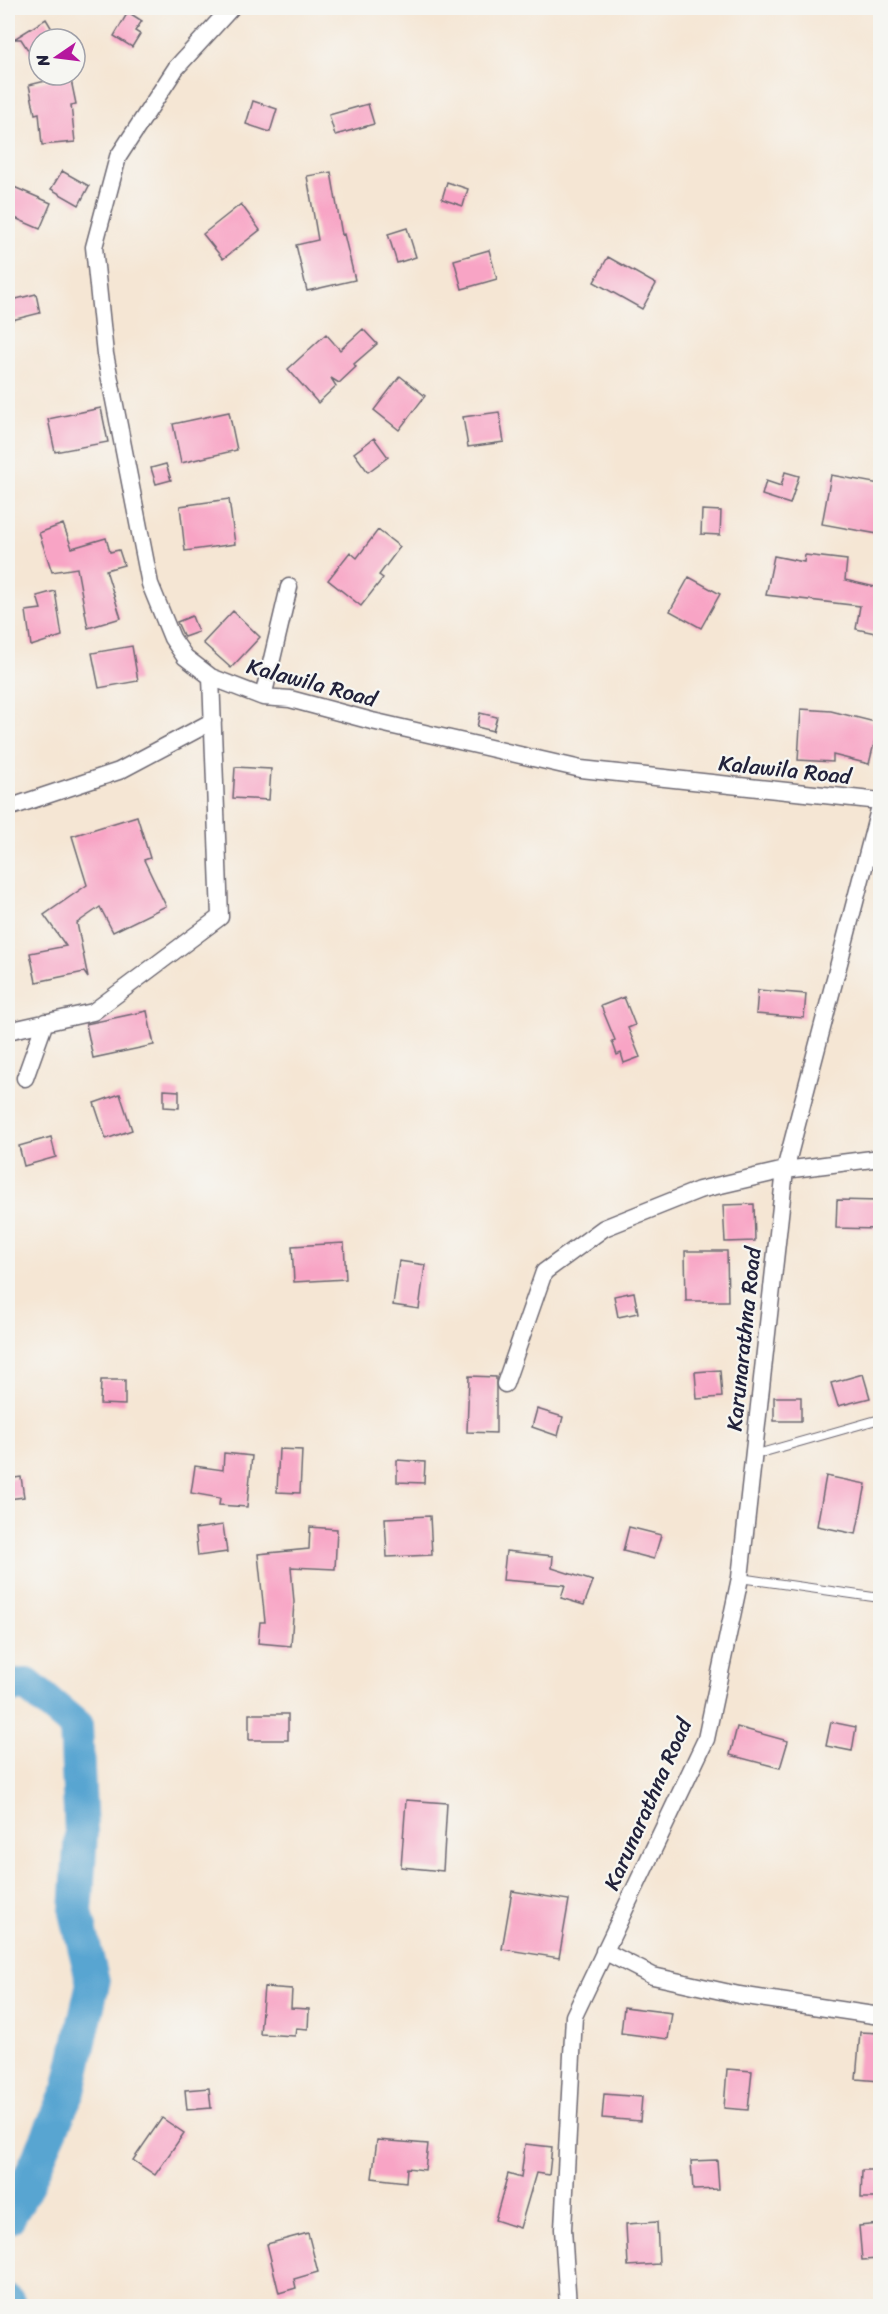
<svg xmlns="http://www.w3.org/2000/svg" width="888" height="2314" viewBox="0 0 888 2314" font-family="Sriracha,sans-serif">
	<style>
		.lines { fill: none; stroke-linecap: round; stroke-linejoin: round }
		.river { stroke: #59a5d1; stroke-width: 34 }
		.building { fill: #f8a4c5 }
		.service-casing { stroke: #6c6771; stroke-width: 10 }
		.minor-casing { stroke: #6c6771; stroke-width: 19 }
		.service { stroke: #fff; stroke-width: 8 }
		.minor { stroke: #fff; stroke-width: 16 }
		.labels { text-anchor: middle; stroke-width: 4.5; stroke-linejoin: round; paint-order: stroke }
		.street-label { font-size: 22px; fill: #22223b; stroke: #f6f6f2 }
	</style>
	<rect width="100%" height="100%" fill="#f6f6f2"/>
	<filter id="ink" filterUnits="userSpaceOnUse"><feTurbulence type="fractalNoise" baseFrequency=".0167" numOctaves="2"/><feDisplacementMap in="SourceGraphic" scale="12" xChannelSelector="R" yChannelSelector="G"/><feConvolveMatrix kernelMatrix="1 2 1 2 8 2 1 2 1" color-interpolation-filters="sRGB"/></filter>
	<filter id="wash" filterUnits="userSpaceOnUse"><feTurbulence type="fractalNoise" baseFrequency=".008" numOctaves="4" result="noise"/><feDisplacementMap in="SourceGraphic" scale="24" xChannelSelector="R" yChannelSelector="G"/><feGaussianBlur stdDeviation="1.35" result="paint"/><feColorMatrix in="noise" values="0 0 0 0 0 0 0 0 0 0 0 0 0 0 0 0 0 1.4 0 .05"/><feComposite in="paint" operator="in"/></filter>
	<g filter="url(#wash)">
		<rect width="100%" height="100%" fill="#f5e6d4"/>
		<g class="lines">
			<path class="river" d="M8 1686 27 1685 76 1726 81 1833 76 1912 93 1983 69 2090 24 2190 8 2218
				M8 2302 9 2306"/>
		</g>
		<g id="blocks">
			<path class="building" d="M128 12 142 21 135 31 140 34 132 47 114 36Z
				M46 19 58 39H39V67L21 39H14Z
				M70 75 76 104 71 105 75 142 42 145 39 113 35 114 29 85Z
				M253 101 277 109 270 132 246 124Z
				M368 104 374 124 335 135 329 115Z
				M62 171 89 186 79 205 51 189Z
				M331 172 342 235 344 234 355 280 307 291 296 245 318 240 307 176Z
				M447 182 468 189 463 206 442 199Z
				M14 187 51 203 40 229 8 215V203Z
				M241 204 260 230 223 259 203 234Z
				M407 228 416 257 397 263 388 234Z
				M489 250 497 279 462 289 454 260Z
				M608 257 656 284 642 309 594 282Z
				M36 294 40 313 8 321V301Z
				M363 329 377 344 354 364 356 367 339 383 331 378 336 386 318 403 288 369 326 334 340 350Z
				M400 376 425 396 399 430 374 410Z
				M101 408 108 442 55 452 48 419Z
				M229 412 237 450 181 463 173 424Z
				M499 412 504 442 468 447 463 417Z
				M374 438 388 457 368 472 354 453Z
				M166 464 171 480 156 484 151 468Z
				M785 472 799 476 790 504 762 495 766 481 781 486Z
				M831 475 880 484V517L878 534 822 524Z
				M229 499 235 544 185 551 180 506Z
				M702 510 721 511 720 535 701 534Z
				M63 524 72 548 106 538 110 552 119 550 124 565 106 570 121 618 88 628 77 568 52 572 39 533Z
				M378 530 400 547 379 575 383 578 361 606 328 580 350 552 357 558Z
				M805 555 847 560 845 580 880 588V634L856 629 860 606 766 595 774 556 804 562Z
				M689 577 720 594 701 628 670 611Z
				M55 591 62 636 31 646 26 611 41 609 37 596Z
				M233 611 260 637 231 668 203 643Z
				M192 616 198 632 184 637 177 622Z
				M132 646 138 681 99 688 92 653Z
				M801 709 831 711 879 723 869 764 833 755V762L798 760Z
				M480 713 497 717 493 731 477 727Z
				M235 767 271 769 269 800 233 798Z
				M137 816 150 858 144 860 166 906 113 932 100 907 77 923 88 978 84 972 36 982 30 953 66 946 44 915 87 885 72 836Z
				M758 990 806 994 804 1018 756 1014Z
				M624 997 635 1025 628 1028 640 1057 624 1063 621 1053 617 1055 612 1041 615 1040 601 1006Z
				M147 1011 154 1045 93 1058 86 1024Z
				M164 1090 179 1091V1108L164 1107Z
				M120 1094 132 1130 106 1139 94 1103Z
				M51 1137 56 1157 24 1166 19 1146Z
				M837 1200 879 1201 878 1229 836 1228Z
				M754 1204 755 1241 725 1242 723 1205Z
				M344 1243 346 1279 294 1282 292 1246Z
				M685 1251H727L728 1301H686Z
				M399 1261 425 1265 419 1309 393 1305Z
				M634 1292 638 1313 618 1317 614 1296Z
				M720 1370 722 1397 697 1399 695 1372Z
				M863 1374 870 1398 838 1406 831 1383Z
				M469 1376 496 1377V1433L467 1432Z
				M101 1380H125V1405L100 1404Z
				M774 1397H801V1421H774Z
				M537 1409 563 1417 558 1436 532 1427Z
				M279 1449 302 1450 300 1493 277 1492Z
				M224 1453 252 1456 247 1507 219 1505 220 1498 191 1493 195 1466 223 1470Z
				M397 1460 425 1462 424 1483 397 1482Z
				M826 1476 866 1484 856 1534 817 1526Z
				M21 1477 24 1497 8 1499V1479Z
				M430 1516 432 1555 387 1557 385 1518Z
				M223 1525 227 1552 198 1556 195 1529Z
				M310 1527 337 1529 335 1569 291 1567 294 1602 291 1646 258 1643 260 1622H265L258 1554 309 1549Z
				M629 1527 661 1535 654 1559 623 1551Z
				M506 1551 553 1556 552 1568 593 1581 584 1605 561 1598 565 1585 503 1580Z
				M249 1714H288V1740H249Z
				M831 1722 856 1727 852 1751 826 1746Z
				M737 1727 788 1741 780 1768 730 1755Z
				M406 1800 447 1803 443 1871 401 1867Z
				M512 1891 569 1900 559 1958 502 1949Z
				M264 1987 292 1989 291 2008 309 2009 308 2029 296 2028 295 2036 260 2034Z
				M624 2007 672 2013 668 2039 621 2033Z
				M860 2032 880 2033V2081L856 2079Z
				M727 2069 752 2071 748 2110 724 2108Z
				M209 2088 211 2108 187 2110 185 2090Z
				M604 2094 642 2097 640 2121 602 2118Z
				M162 2118 184 2133 155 2175 133 2160Z
				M377 2140 428 2144 425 2170 407 2168 406 2182 372 2178Z
				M525 2144 552 2147 549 2175 536 2173 520 2228 495 2220 508 2174 521 2178Z
				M717 2160 719 2189 693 2190 691 2161Z
				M862 2170H879V2198H861Z
				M657 2222 659 2264 628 2266 626 2224Z
				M880 2224V2259L862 2260 859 2226Z
				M308 2233 318 2272 294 2279 296 2288 279 2293 267 2244Z"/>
		</g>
	</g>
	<g filter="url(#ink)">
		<use href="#blocks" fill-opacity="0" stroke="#6c6771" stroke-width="1.5"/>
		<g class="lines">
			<g class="service-casing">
				<path id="service" d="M754 1455 880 1419
					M740 1578 880 1598"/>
			</g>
			<g class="minor-casing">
				<path id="minor" d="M231 8 176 68 118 157 94 247 105 354 150 584 172 638 185 657 211 677 263 697 290 699 372 721 581 769 880 801
					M263 697 289 587
					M8 808 119 771 213 721
					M8 1031 93 1012 220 917 211 677
					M25 1078 45 1022
					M505 1384 544 1272 604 1228 699 1190 785 1170 880 1158
					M604 1951 653 1976 739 1995 880 2016
					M568 2306 563 2229 574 2016 706 1739 740 1578 785 1170 880 806"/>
			</g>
			<use href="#service" class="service"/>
			<use href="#minor" class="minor"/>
		</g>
	</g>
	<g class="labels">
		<g class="street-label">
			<text transform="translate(312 682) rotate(15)" y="8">Kalawila Road</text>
			<text transform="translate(785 769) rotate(6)" y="8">Kalawila Road</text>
			<text transform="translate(743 1339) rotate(-84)" y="8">Karunarathna Road</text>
			<text transform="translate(647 1804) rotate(-66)" y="8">Karunarathna Road</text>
		</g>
	</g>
	<rect width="888" height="2314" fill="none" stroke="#f6f6f2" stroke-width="30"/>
	<g transform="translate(57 57) rotate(256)"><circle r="28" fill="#f6f6f2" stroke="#a1a1a9" stroke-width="1.5"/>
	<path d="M0-4.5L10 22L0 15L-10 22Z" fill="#b5179e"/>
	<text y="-9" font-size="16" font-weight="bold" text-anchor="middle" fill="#22223b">N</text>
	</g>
</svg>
